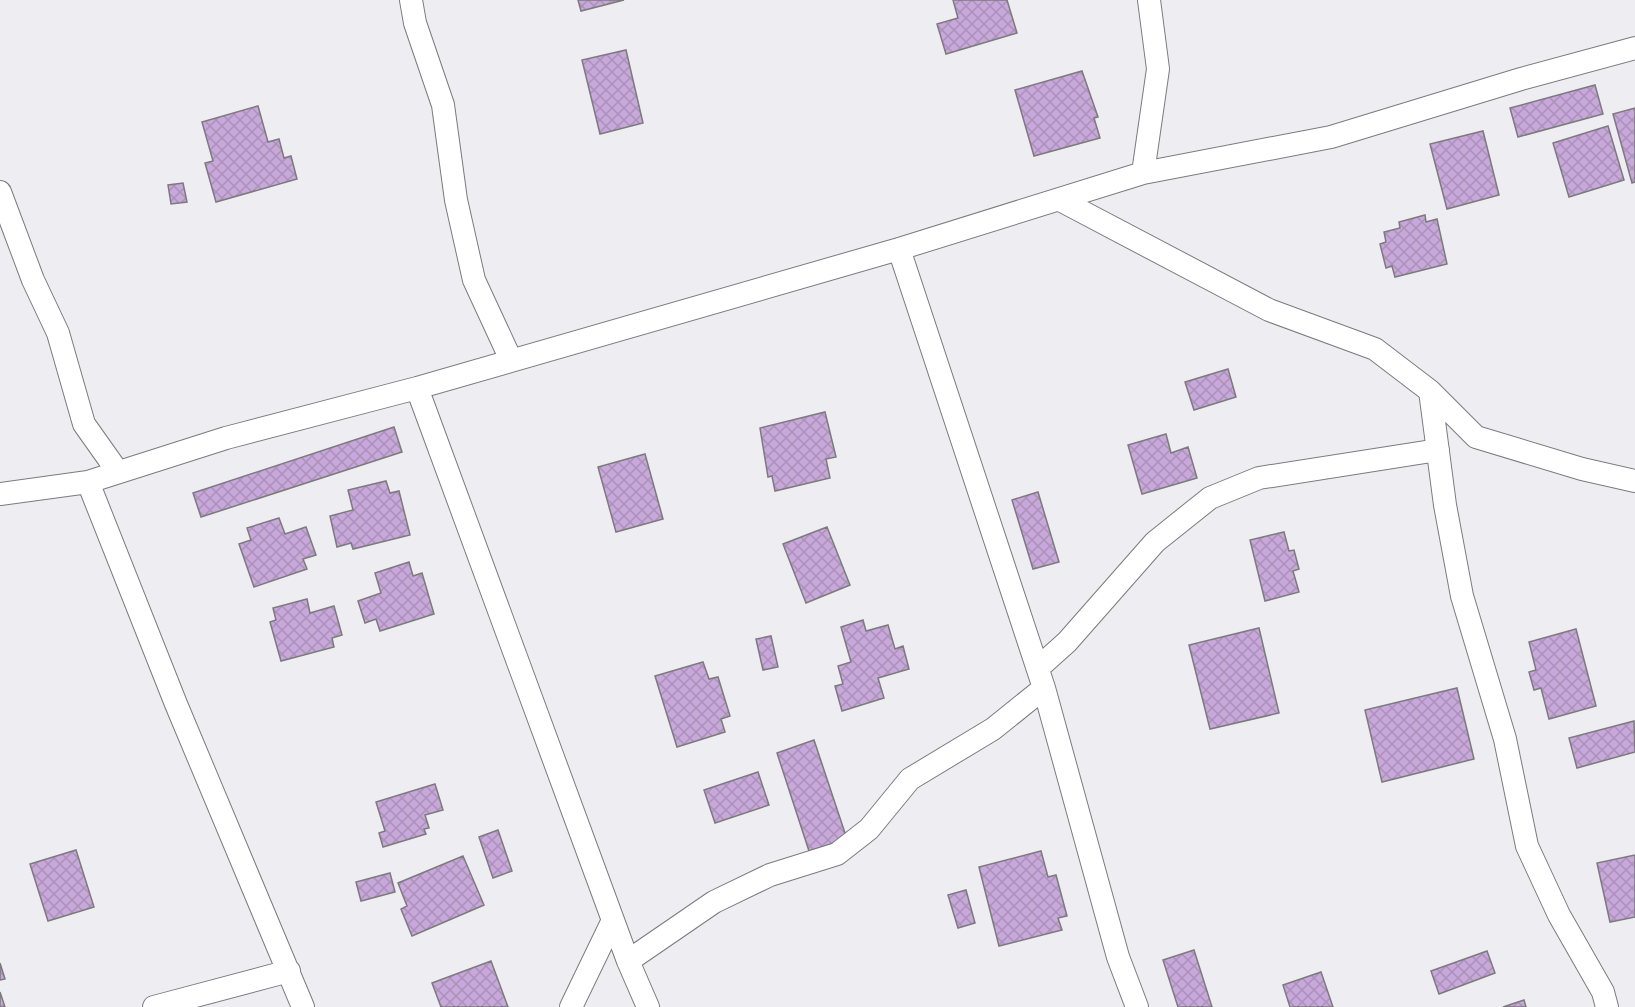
<svg xmlns="http://www.w3.org/2000/svg" width="1635" height="1007" viewBox="0 0 1635 1007" font-family="'Libre Baskerville',serif">
	<style>
		.building { fill: url(#building-cross-hatch); stroke: #7c7a7d; stroke-width: 1.5 }
		.lines { fill: none; stroke-linecap: round; stroke-linejoin: round }
		.street-casing { stroke: #7b7b7f; stroke-width: 24 }
		.street { stroke: #fff; stroke-width: 22 }
	</style>
	<defs>
		<pattern id="building-cross-hatch" width="8" height="8" patternUnits="userSpaceOnUse" patternTransform="scale(1.5)"><rect width="8" height="8" fill="#c8a8da"/><path d="M0 0l8 8M0 8l8-8" fill="none" stroke="#ab90ba"/></pattern>
	</defs>
	<rect width="100%" height="100%" fill="#eeeef2"/>
	<path class="building" d="M578 0H624L581 11Z
		M953 0H1007L1017 33 946 54 937 24 958 18Z
		M626 50 643 123 600 134 582 60Z
		M1082 71 1098 117 1094 118 1100 138 1034 156 1015 90Z
		M1595 85 1603 114 1518 137 1510 108Z
		M258 106 268 142 279 139 284 158 291 156 297 179 216 202 205 163 213 161 202 122Z
		M1635 108V182L1632 183 1613 114Z
		M1608 126 1624 180 1569 197 1553 143Z
		M1483 131 1499 195 1447 209 1430 144Z
		M183 183 187 202 171 204 168 185Z
		M1425 215 1426 222 1437 219 1447 264 1395 277 1392 266 1386 268 1380 244 1386 242 1384 232 1400 228 1399 222Z
		M1228 369 1236 397 1194 410 1185 382Z
		M825 412 836 457 826 459 830 478 775 491 772 476 768 477 760 428Z
		M394 427 402 452 201 517 193 493Z
		M1166 434 1171 453 1188 447 1197 478 1142 494 1128 445Z
		M645 454 663 519 616 532 598 467Z
		M386 481 390 493 399 491 410 535 353 549 351 543 337 547 330 516 353 510 348 490Z
		M1038 492 1059 562 1033 569 1012 500Z
		M279 518 285 534 306 527 316 555 303 559 307 569 254 587 239 544 251 540 247 528Z
		M827 527 850 585 806 603 783 544Z
		M1284 532 1289 551 1294 550 1299 569 1293 571 1299 592 1265 601 1250 540Z
		M409 562 413 576 422 573 434 614 380 631 376 619 365 623 358 601 381 593 375 573Z
		M307 599 310 613 334 606 342 635 332 638 334 647 281 661 270 622 276 620 273 608Z
		M863 620 866 631 888 625 895 649 903 646 909 669 878 678 884 698 842 711 835 686 843 684 838 666 851 662 841 627Z
		M1259 628 1279 713 1210 729 1189 645Z
		M1576 629 1596 706 1549 719 1541 688 1534 690 1529 672 1536 670 1529 642Z
		M771 636 778 667 763 670 756 639Z
		M703 662 709 679 718 677 730 716 721 719 725 732 677 747 655 676Z
		M1457 688 1474 759 1382 782 1365 710Z
		M1634 721 1635 752 1577 768 1569 738Z
		M814 740 847 839 809 851 777 753Z
		M758 772 769 805 715 823 704 790Z
		M435 784 443 810 425 815 429 828 424 829 426 834 383 847 379 833 385 831 376 802Z
		M498 830 512 871 493 878 479 837Z
		M76 850 94 907 48 921 30 864Z
		M1041 851 1048 877 1056 875 1067 916 1058 918 1062 930 999 946 979 867Z
		M1635 855V917L1610 922 1597 863Z
		M463 856 484 905 412 936 401 909 407 906 398 883Z
		M390 873 395 892 361 901 356 882Z
		M966 890 975 923 958 928 948 895Z
		M1194 950 1212 1007H1178L1163 960Z
		M1487 951 1495 973 1439 994 1431 971Z
		M491 961 508 1007H441L432 983Z
		M0 963 5 979 0 980Z
		M1321 972 1333 1007H1290L1283 985Z
		M0 992 5 1007H0Z
		M1524 1000 1526 1007H1503Z"/>
	<g class="lines">
		<g class="street-casing">
			<path id="street" d="M411 0 415 23 443 105 456 200 474 280 511 360
				M1143 173 1158 69 1149 0
				M0 192 33 280 58 333 84 424 118 472
				M1060 200 1269 310 1375 349 1430 391 1476 437 1582 469 1635 481
				M899 249 1044 688 1118 957 1137 1007
				M417 388 628 961 648 1007
				M1430 391 1445 505 1462 596 1505 739 1527 846 1559 915 1603 992 1607 1007
				M88 482 176 704 303 1007
				M0 494 88 482 226 438 417 388 899 249 1143 173 1331 137 1521 79 1635 48
				M1038 668 1067 642 1155 542 1210 498 1259 478 1438 450
				M628 961 714 902 770 875 837 854 869 829 910 779 993 729 1044 688
				M154 1007 289 971
				M571 1007 613 920"/>
		</g>
		<use href="#street" class="street"/>
	</g>
</svg>
